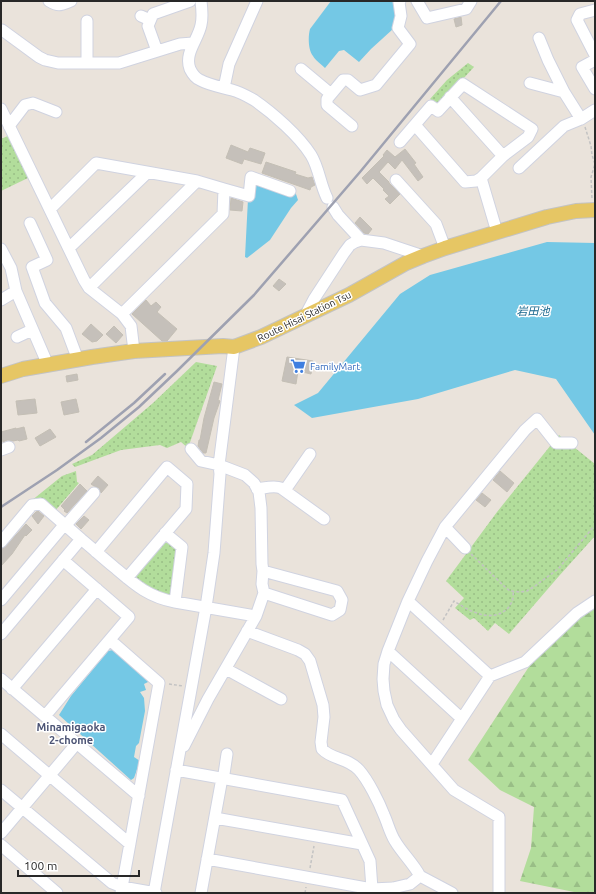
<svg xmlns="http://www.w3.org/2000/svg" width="596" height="894" viewBox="0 0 596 894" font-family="Ubuntu,'Noto Sans JP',sans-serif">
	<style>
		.grass { fill: url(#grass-dots) }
		.forest { fill: url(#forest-firs) }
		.water { fill: #74c8e5 }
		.building { fill: #c5c0ba; stroke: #c4bfb5 }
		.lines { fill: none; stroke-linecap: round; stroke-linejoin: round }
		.minor-casing { stroke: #d0d3e0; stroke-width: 13 }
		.major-casing { stroke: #c3c3c3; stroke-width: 16 }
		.path { stroke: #c3c3c3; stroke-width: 1.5; stroke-dasharray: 3 2; stroke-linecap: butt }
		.minor { stroke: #fff; stroke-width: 11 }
		.major { stroke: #e6c664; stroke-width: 14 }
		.rail { stroke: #9ea1b1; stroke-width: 2.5 }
		.labels { text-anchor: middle; stroke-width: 3; stroke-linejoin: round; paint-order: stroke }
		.street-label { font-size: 10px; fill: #282828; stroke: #fff }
		.shop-label { font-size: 10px; fill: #366cbe; stroke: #fff; text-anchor: start }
		.water-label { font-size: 11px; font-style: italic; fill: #17668d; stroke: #fff }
		.neighbourhood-label { font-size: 11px; font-weight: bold; fill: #4c5475; stroke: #fff }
	</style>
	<defs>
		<pattern id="grass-dots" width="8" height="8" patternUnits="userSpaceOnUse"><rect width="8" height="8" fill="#b2dd9b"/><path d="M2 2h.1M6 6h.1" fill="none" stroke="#99be86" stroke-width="1.8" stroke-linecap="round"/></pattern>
		<pattern id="forest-firs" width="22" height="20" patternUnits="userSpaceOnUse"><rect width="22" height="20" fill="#b2dd9b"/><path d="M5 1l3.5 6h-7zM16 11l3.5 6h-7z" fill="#99be86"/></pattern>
	</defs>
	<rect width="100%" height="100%" fill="#eae3db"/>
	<path class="grass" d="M468 63 474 67 441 103 436 104 430 99 447 80Z
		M10 135 30 177 1 191V139Z
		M196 362 217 366 188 448 181 442 167 448 160 445 121 450 75 467 72 464 92 455 153 403Z
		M559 435 595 464V536L559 576 509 634 495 623 488 631 474 618 470 620 455 608 464 598 446 581 497 512Z
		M76 471 77 482 79 483 55 511 31 501 62 476Z
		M169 541 175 547 177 552 172 593 167 597 136 581 135 574 163 542Z"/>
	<path class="forest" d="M595 606V893H579L520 881 531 848 534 807 500 790 468 760 534 659 579 617Z"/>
	<path class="water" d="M331 1H392L395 6 396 16 393 29 371 49 359 62 344 50 339 51 325 68C321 64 315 60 313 56 308 50 308 36 310 29Z
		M252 182 295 191 298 200 291 208 270 240 247 258 245 257 248 199Z
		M547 242 595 243V435L556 379 515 370 418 399 312 418 294 405 318 393 400 294 430 275Z
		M113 650 150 681 144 684 146 690 140 692 144 698 145 711 139 743 136 746 134 757 140 761 134 778 131 780 59 715 71 696 108 651Z"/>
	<path class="building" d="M461 17 462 25 456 27 454 19Z
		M231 145 248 152 250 148 265 153 261 164 244 159 242 164 226 158Z
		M405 149 416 163 414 164 423 177 418 181 402 160 395 169 388 162 379 172 389 182V183L400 194 390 204 385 199 389 196 383 190 384 189 373 178 367 184 362 178 384 156 383 155 387 150 395 157Z
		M266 162 296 172 295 174 308 178 312 177 315 185 311 187 310 190 262 173Z
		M231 198 243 202 242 211 230 210Z
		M360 217 372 229 368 234 364 233 355 223Z
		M279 279 286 284 279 291 273 286Z
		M146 300 151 306 156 302 161 307 157 312 177 329 167 341H162L132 314Z
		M91 324 103 335 97 341 92 342 82 334Z
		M114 326 123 335 116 343 106 334Z
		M287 357 313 361 311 374 298 371 296 384 282 381Z
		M77 374 78 380 67 382 66 376Z
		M214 382 222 384 218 400 220 401 214 418 206 453H203L198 446 199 440H200L204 418Z
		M35 399 37 413 18 415 16 401Z
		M76 399 79 412 64 415 61 402Z
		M24 427 27 439 19 441 18 440 13 441 7 440 3 442 1 432 16 428V429Z
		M50 429 56 437 40 446 35 438Z
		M500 471 514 483 507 492 493 480Z
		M98 476 108 485 101 493 99 488 94 486 91 484Z
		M80 484 87 491 67 513 64 511 65 510 61 506Z
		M482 493 491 500 485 507 476 500Z
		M38 511 44 516 38 524 32 516 36 512Z
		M84 516 89 520 81 529 76 524Z
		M26 524 32 530 26 536 25 535 12 554 1 566V549L6 546Z"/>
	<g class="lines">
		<g class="minor-casing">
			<path id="minor" d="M49 1C59 7 61 5 71 1
				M201 1C202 9 203 17 201 25 198 40 184 53 190 69 192 73 195 78 200 80 209 85 221 87 232 90 240 92 247 96 254 100 273 113 299 136 311 155 319 168 320 184 327 198
				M417 1 427 18 466 9 471 1
				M595 10 580 14 577 20 595 55
				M141 16 150 20
				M87 21V63
				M2 30 39 57 45 60 58 63H119L180 44 193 43
				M539 38 548 60 564 92 581 119
				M157 51 148 26 153 14 190 1
				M595 60 582 67 595 89
				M301 69 331 94
				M530 83 564 92
				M224 88 229 64 257 1
				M450 97 503 156
				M1 109 84 280 89 288 122 314 131 326 134 351
				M415 125 465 182 476 181 481 178
				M9 126 25 105 33 103 56 112
				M352 126 327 105V99L343 80H348L360 90 376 85 410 44 398 28 401 16 399 2 400 1
				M400 142 431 106 438 111 463 84 532 129 528 137 503 156 481 178 497 232
				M519 168 564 126 581 119 595 110
				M396 180 436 224 445 248
				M224 189 249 196 251 177 290 191
				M333 207 338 215 361 240 384 243 423 256
				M50 209 96 163 197 181 224 189 223 214 122 314
				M30 223 47 260 32 267 45 303 66 328 78 360
				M69 248 147 173
				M1 249 11 268 16 291 48 365
				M89 288 197 181
				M1 300 16 291
				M305 316 314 299 344 253 350 245 355 242 361 240
				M17 337 32 330
				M1 450 9 447
				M257 489C265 488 274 485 281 488L324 519
				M285 490 310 454
				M66 525 94 493
				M445 527 465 548
				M165 533 182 547 175 602
				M1 542 32 505 41 504 81 539
				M96 552 167 467 187 484 186 509 127 578
				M263 571 337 591 342 600 340 610 332 615 264 593
				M1 600 65 524
				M408 601 490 676
				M1 634 81 539C92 548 103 558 114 567 134 584 148 597 175 602L256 616
				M110 640 159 683 121 893
				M388 651 461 718
				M226 669 281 699
				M1 679 139 796
				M12 689 97 589
				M45 716 129 617 63 560
				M1 734 130 844
				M184 746 208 699 256 616 264 593 262 584 263 571 262 564 261 508 259 492 254 483 245 475 219 465 201 461 191 449
				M432 764 490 676 525 662 577 613 595 601
				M176 770 342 800 370 861 372 889 370 893
				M1 790 112 883 122 887 156 893
				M215 818 362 844
				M1 833 77 743
				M1 845 57 893
				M207 859 372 889 393 888 410 884 420 876C413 863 402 853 395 841 390 833 388 824 384 815 379 802 368 780 359 770 347 757 332 760 322 749L321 742 324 717 323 705 310 661 305 654 298 650 247 631
				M420 876 452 893
				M154 893 206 607 214 553 220 474 219 465 234 347
				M201 893 222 778 224 774 227 754
				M499 893V817L454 790 401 730 394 720 387 705 384 691 383 679 384 664 388 651 408 601 427 561 445 527 525 430 537 419 556 443H572"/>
		</g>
		<g class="major-casing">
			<path id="major" d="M1 376 23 369 92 357 134 351 223 346 234 347 261 337 349 295 406 263 423 256 445 248 547 217 576 211 595 210"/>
		</g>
		<path class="path" d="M585 127 591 146 592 155 595 164 591 177 592 199
			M471 554 505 587 510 591 520 592 527 591 535 586 558 569 595 525
			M443 620 454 601C469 611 492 624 508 608 512 603 514 598 513 591
			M169 684 183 686
			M310 868 314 846
			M305 893 306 887"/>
		<use href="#minor" class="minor"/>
		<use href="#major" class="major"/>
		<path class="rail" d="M86 442 134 403 165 374
			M1 507 57 470 101 438 139 407 177 371 254 295 360 172 501 1"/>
	</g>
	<defs>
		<g id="supermarket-bare" transform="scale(1.2)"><path d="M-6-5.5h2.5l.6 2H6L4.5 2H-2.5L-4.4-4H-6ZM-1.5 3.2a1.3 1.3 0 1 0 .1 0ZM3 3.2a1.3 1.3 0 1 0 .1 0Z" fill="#3f7fe0" stroke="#fff" stroke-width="2.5" paint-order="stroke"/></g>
	</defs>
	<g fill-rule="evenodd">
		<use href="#supermarket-bare" x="298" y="366"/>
	</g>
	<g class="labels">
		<g class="street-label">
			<text transform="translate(304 316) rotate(-26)" y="4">Route Hisai Station Tsu</text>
		</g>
		<g class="shop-label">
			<text x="310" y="370">FamilyMart</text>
		</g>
		<g class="water-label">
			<text x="533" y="315">岩田池</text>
		</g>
		<g class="neighbourhood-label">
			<text x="71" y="731">Minamigaoka<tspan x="71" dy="13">2-chome</tspan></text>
		</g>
	</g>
	<rect width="596" height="894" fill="none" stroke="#282828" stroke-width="4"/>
	<path d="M18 870v6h121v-6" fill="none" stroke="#282828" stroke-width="2"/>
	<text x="24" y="870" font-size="12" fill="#282828" stroke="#ffffff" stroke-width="3" paint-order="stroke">100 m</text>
</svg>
